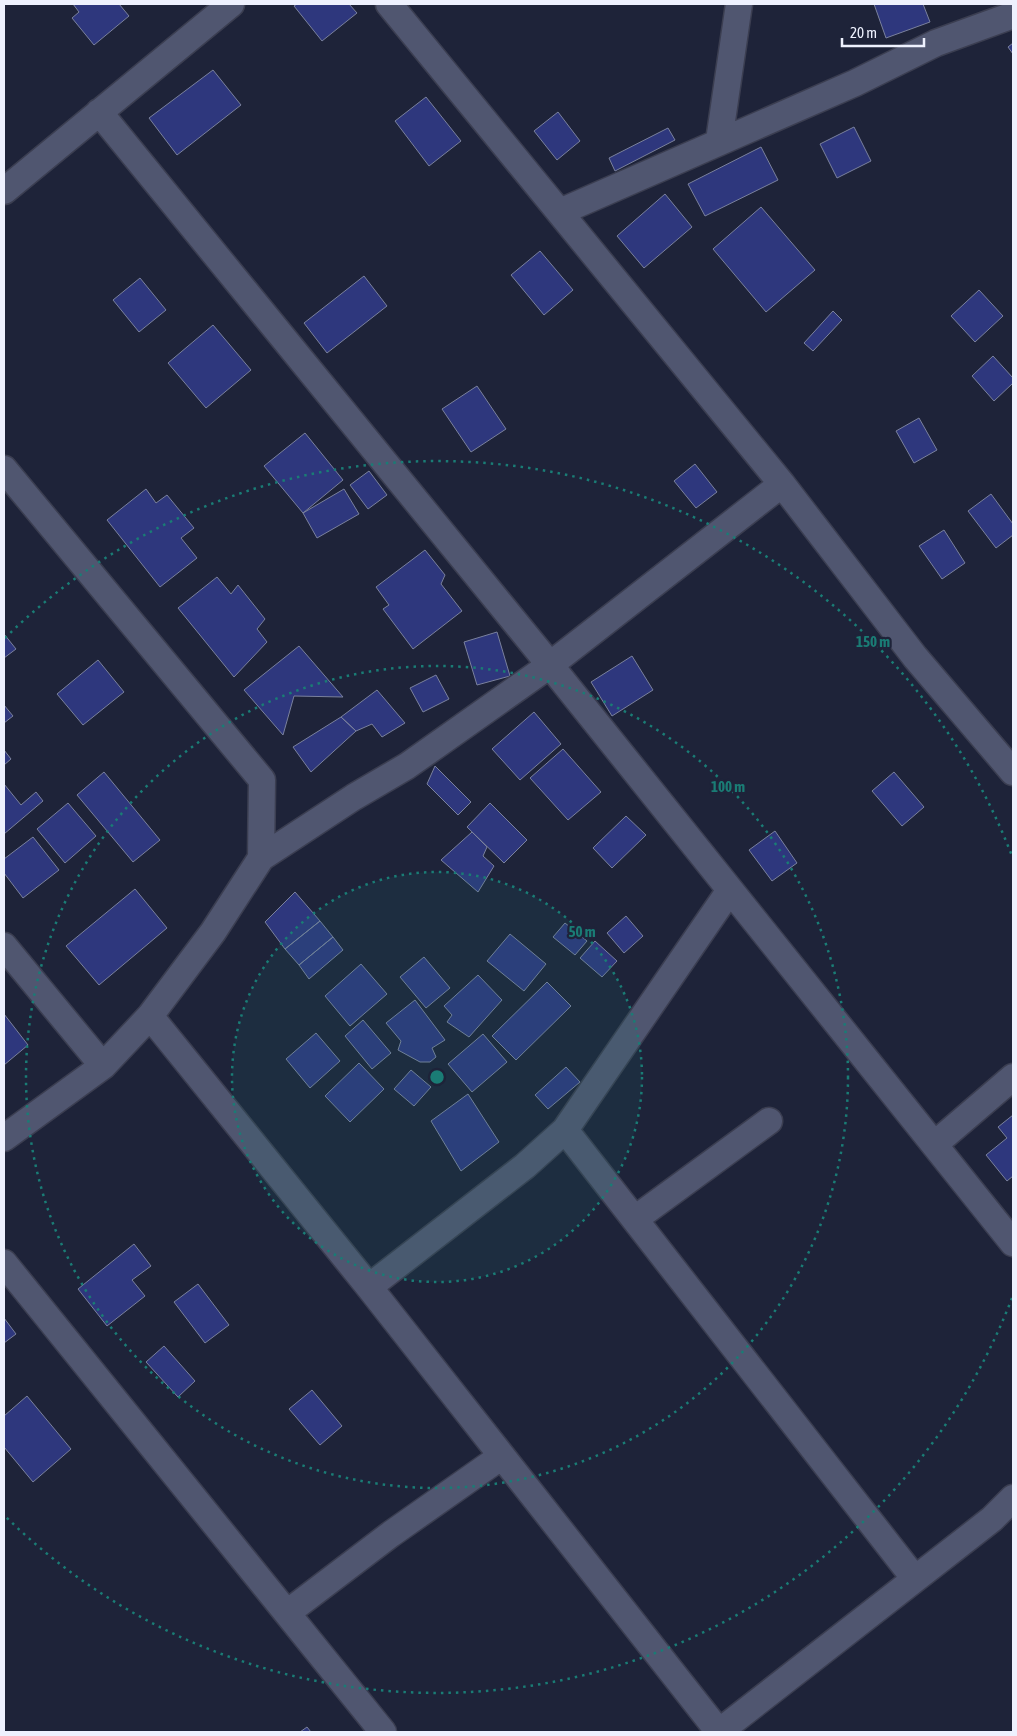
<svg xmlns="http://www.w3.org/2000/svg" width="1017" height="1736" viewBox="0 0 1017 1736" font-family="'Asap Condensed',sans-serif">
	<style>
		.building { fill: #2e377d; stroke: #7a819d }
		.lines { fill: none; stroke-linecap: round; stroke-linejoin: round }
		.minor-casing { stroke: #3b3e51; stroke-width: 29 }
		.minor { stroke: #505670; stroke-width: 26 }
		.ring { fill: none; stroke: #1a7c75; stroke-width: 2.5; stroke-dasharray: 2.5 5 }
		.centre { fill: #1a7c75; stroke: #1e2339; stroke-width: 2.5 }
		.ring-label { font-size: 15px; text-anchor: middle; font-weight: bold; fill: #1a7c75; stroke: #1e2339; stroke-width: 4.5; stroke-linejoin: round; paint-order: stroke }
	</style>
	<rect width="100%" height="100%" fill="#1e2339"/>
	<path class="building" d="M73 4H119L129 16 94 45 72 18 79 12Z
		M297 4H349L357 13 322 41 294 6Z
		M874 4H923L930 22 886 38Z
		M1013 43V54L1008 47Z
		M213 70 241 105 177 155 149 118Z
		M426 97 461 141 429 166 395 121Z
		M558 112 580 141 557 160 534 131Z
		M854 127 871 161 837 178 820 144Z
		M668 128 675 140 615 171 609 158Z
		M761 147 778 180 705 216 688 184Z
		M665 194 692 227 644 268 617 236Z
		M761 207 815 270 766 312 713 249Z
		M540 251 573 290 544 315 511 275Z
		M364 276 387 306 327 353 304 323Z
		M140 278 166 310 139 332 113 300Z
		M979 290 1003 316 975 342 951 316Z
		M833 311 842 320 813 351 804 343Z
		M213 325 251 370 206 408 168 363Z
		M993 356 1013 378V383L994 401 972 376Z
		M477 386 506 429 471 452 442 409Z
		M919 418 937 450 914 463 896 431Z
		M305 433 343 480 303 513 264 466Z
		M695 464 717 492 696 508 674 481Z
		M369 471 387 495 368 509 350 485Z
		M146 489 156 503 167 495 194 528 181 538 197 558 160 587 107 520Z
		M344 489 359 514 317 538 303 513Z
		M991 494 1013 524V535L996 548 968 511Z
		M944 530 965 563 942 579 919 546Z
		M425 550 445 575 441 584 462 611 413 649 383 609 389 605 376 587Z
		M217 577 231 594 238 585 265 619 257 629 267 642 234 677 178 608Z
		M497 632 510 676 477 685 464 642Z
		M4 634 16 649 4 658Z
		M299 646 343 697 294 696 283 735 244 690Z
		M632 656 653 690 612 716 591 682Z
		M98 660 124 692 83 725 57 694Z
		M436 675 449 699 423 712 410 688Z
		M377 690 405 723 382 737 372 724 356 731 341 717Z
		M4 705 13 716 4 723Z
		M534 712 561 744 520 780 492 749Z
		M341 717 356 731 311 772 293 747Z
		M563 749 601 792 568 820 530 778Z
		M4 750 11 759 4 765Z
		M435 766 471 802 458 815 427 784Z
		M104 772 160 840 133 862 77 795Z
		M894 772 924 807 902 826 872 791Z
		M4 784 21 805 36 792 43 801 4 834Z
		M68 803 96 836 65 863 37 829Z
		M490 803 527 840 504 863 467 827Z
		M626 816 646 835 612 868 593 848Z
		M775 831 797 863 772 881 749 850Z
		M472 832 487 847 483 856 494 866 478 892 441 860Z
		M33 837 59 870 23 898 4 873V859Z
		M135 889 167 928 99 985 66 946Z
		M295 892 320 921 285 949 265 922Z
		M626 916 643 936 624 953 607 933Z
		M320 921 333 937 299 965 285 949Z
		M565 923 587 941 575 955 553 937Z
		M510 934 546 964 524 991 487 961Z
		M333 937 343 950 309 979 299 965Z
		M595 941 617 961 602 977 580 958Z
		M424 957 450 988 426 1008 400 977Z
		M361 964 387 994 350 1026 325 996Z
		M478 975 502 1000 469 1037 447 1022 452 1015 444 1006Z
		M547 982 571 1006 516 1060 492 1036Z
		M415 1000 445 1040 432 1048 436 1057 430 1062H420L398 1050 401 1041 386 1023Z
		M4 1014 28 1045 4 1065Z
		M363 1020 391 1053 372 1069 345 1036Z
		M316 1033 340 1061 310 1088 286 1059Z
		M483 1034 507 1062 472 1092 448 1064Z
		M359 1063 384 1089 350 1122 325 1096Z
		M566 1067 580 1082 548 1109 535 1095Z
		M411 1070 431 1087 414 1106 394 1089Z
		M468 1094 499 1142 461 1171 431 1121Z
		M1013 1115V1176L1007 1181 986 1155 1007 1138 998 1127Z
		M134 1244 151 1266 132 1280 145 1296 107 1326 78 1289Z
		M198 1284 229 1325 205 1343 174 1302Z
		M4 1318 16 1334 4 1343Z
		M164 1346 195 1381 178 1397 146 1362Z
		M312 1390 342 1426 320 1445 289 1409Z
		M27 1396 71 1449 33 1482 4 1447V1416Z
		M307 1727 311 1732H300Z"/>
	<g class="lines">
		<g class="minor-casing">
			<path id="minor" d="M389 4 782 484 915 657 1013 772
				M99 112 550 665 1013 1243
				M719 141 739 4
				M4 191 231 4
				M560 212 855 83 936 43 1013 15
				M4 469 262 780 261 858
				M4 946 103 1066
				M150 1016 369 1287 719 1732 992 1519 1013 1498
				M565 1130 915 1579
				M4 1138 103 1066 150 1016 213 932 261 858 354 797 407 766 550 665 782 484
				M935 1144 1013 1077
				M635 1219 769 1121
				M4 1263 383 1732
				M369 1287 525 1166 565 1130 730 890
				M287 1613 391 1534 502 1456"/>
		</g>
		<use href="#minor" class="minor"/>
	</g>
	<circle cx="437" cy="1077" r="205" fill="#1a7c75" fill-opacity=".12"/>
	<g class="ring">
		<circle cx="437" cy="1077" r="205"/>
		<circle cx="437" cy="1077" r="411"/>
		<path d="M1012 1298A616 616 0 0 1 5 1516M5 638A616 616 0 0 1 1012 856"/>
	</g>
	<circle cx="437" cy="1077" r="8" class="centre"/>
	<g class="ring-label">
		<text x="873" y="647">150 m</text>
		<text x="728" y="792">100 m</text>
		<text x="582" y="937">50 m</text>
	</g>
	<rect width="1017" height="1736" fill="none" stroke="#eef1fe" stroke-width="10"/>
	<path d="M842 38v8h82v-8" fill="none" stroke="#eef1fe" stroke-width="2.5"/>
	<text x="850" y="38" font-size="15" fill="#eef1fe" stroke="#1e2339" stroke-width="4" paint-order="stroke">20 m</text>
</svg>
